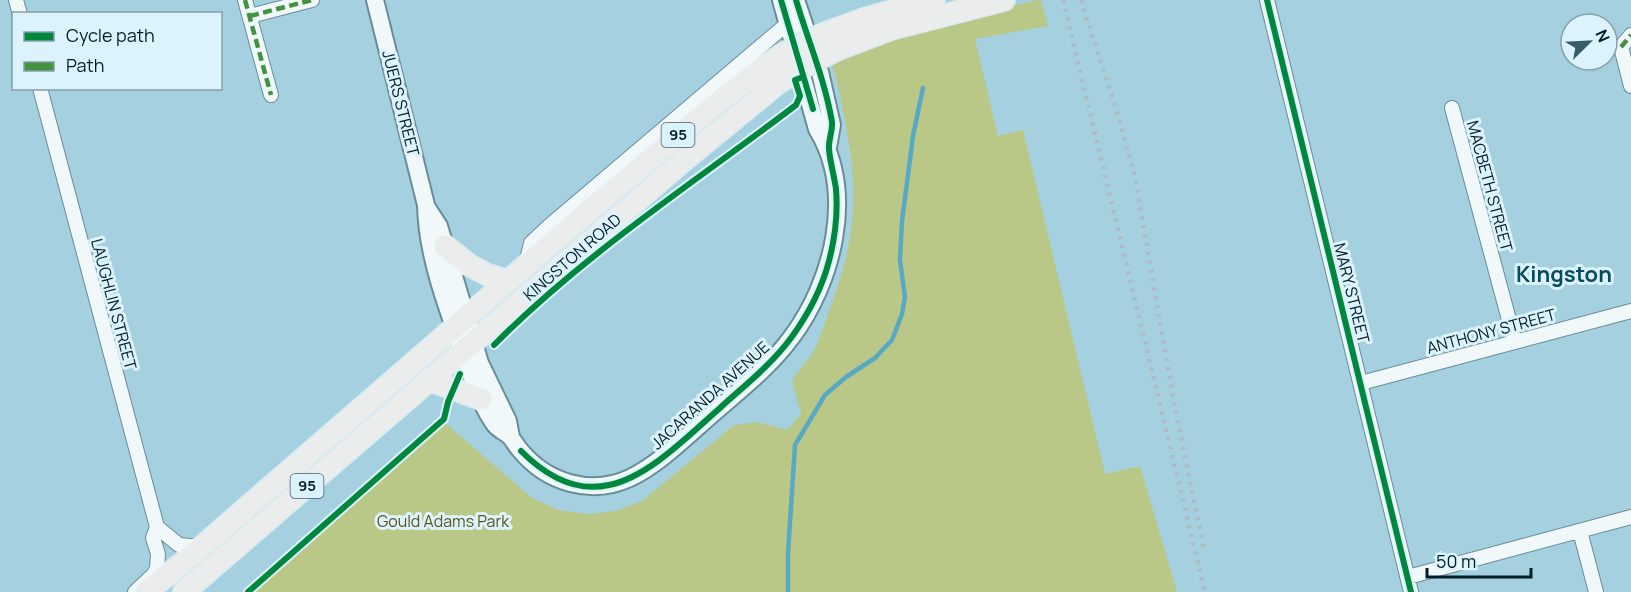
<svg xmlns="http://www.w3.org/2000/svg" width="1631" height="592" viewBox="0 0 1631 592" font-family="Manrope,sans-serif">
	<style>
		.green { fill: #b9c787 }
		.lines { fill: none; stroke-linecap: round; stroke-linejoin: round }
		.stream { stroke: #58a9c4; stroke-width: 4.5 }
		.minor-casing { stroke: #688d99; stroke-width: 16 }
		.tertiary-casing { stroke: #688d99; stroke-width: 20 }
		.primary-casing { stroke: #d6eaf1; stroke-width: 24 }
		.minor { stroke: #f1f8fa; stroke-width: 14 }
		.tertiary { stroke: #f1f8fa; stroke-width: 16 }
		.primary { stroke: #ebecec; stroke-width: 21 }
		.rail { stroke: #afbbbf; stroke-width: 4.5; stroke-dasharray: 3 6; stroke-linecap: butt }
		.primary-bridge-casing { stroke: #d6eaf1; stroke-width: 24; stroke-linecap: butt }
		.primary-bridge { stroke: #ebecec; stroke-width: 21 }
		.quiet { stroke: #429240; stroke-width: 4.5; stroke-dasharray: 9 4.5; stroke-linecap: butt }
		.cycleway-casing { stroke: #ddf3fc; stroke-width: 10 }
		.cycleway { stroke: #00873e; stroke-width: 6 }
		.labels { text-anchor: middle; stroke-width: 6; stroke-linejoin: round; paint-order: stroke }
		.shield { fill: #ddf3fc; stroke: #425e68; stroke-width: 1.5 }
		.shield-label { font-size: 15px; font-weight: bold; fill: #001e29 }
		.street-label { font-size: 16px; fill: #001e29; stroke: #ddf3fc }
		.park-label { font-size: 16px; fill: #5a551a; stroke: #ddf3fc }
		.district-label { font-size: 22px; font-weight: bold; fill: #064b5f; stroke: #ddf3fc }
	</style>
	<rect width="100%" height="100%" fill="#a4d0e0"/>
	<path class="green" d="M1037 0H1041L1048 26 975 39 998 136 1023 130 1105 474 1140 466 1177 592H255L445 423 531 497 558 510 588 514 616 511 642 501 734 425 757 422 787 430 801 414 792 380C799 370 808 361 814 350 822 336 826 318 832 303 865 213 855 164 835 73L830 63C895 33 967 17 1037 0Z"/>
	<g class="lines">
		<path class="stream" d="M788 592V553L795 445 825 395 846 377 875 358 892 340 902 314 905 297 900 260 902 221 913 136 923 88"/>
		<g class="minor-casing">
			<path id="minor" d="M16 0 20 14
				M245 0 271 95
				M1267 0 1411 592
				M250 16 312 0
				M1631 35 1621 47 1631 86
				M40 88 157 527 153 538 158 554 157 568 154 574 135 592
				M1452 108 1515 342
				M526 264 531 243 549 226 787 24
				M1361 383 1631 311
				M157 527 179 545 201 547
				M1580 531 1596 592
				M1408 577 1631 517"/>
		</g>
		<g class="tertiary-casing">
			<path id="tertiary" d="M375 0 426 205C427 257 448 310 465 358 473 380 481 406 495 425 500 431 508 433 512 439 515 443 517 447 520 450 547 483 591 496 630 478 659 464 685 438 709 417 737 392 768 369 791 338 833 282 856 193 817 129L781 0
				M796 0 820 72 832 125 828 147
				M426 206 439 226 480 363 508 421 511 437"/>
		</g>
		<g class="primary-casing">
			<path id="primary" d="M831 31 867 18 934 0
				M838 49 891 29 1004 0
				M445 246 469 265 488 275 507 281
				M429 380 481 399
				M146 592 190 557 591 209 722 99 767 65
				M184 592 683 161 778 83"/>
		</g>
		<use href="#minor" class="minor"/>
		<use href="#tertiary" class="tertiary"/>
		<use href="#primary" class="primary"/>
		<path class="rail" d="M1063 0 1205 592
			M1081 0 1118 115 1135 177 1174 403 1204 549"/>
		<g class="primary-bridge-casing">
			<path id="primary-bridge" d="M767 65C787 50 808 40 831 31
				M778 83 807 65 838 49"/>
		</g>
		<use href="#primary-bridge" class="primary-bridge"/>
		<path class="quiet" d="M245 0 271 95
			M250 16 312 0
			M1621 47 1631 35"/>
		<g class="cycleway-casing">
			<path id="cycleway" d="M781 0 813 109
				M1267 0 1411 592
				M494 345C585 253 694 183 796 105L800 96 795 80 800 78
				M521 451C545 475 574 493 609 485 649 477 690 434 720 408 744 386 771 365 791 338 807 316 822 288 829 261 835 238 838 213 836 189 834 175 830 162 829 149 828 140 833 131 832 122 825 80 808 41 796 0
				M248 592 444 419 448 402 460 374"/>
		</g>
		<use href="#cycleway" class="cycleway"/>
	</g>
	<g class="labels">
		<g class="shield">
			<rect x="661.5" y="123" width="33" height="24" rx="4.5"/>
			<rect x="290.5" y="474" width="33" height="24" rx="4.5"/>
		</g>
		<g class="shield-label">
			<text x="678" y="140">95</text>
			<text x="307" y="491">95</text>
		</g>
		<g class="street-label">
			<text transform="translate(401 103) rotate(76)" y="6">JUERS STREET</text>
			<text transform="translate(1490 186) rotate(75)" y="6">MACBETH STREET</text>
			<text transform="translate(572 257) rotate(-41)" y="6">KINGSTON ROAD</text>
			<text transform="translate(1352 293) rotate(76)" y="6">MARY STREET</text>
			<text transform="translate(114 304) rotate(75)" y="6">LAUGHLIN STREET</text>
			<text transform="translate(1491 331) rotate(-15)" y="6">ANTHONY STREET</text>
			<text transform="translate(710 395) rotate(-42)" y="6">JACARANDA AVENUE</text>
		</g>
		<g class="park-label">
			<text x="443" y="527">Gould Adams Park</text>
		</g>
		<g class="district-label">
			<text x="1564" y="282">Kingston</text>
		</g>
	</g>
	<rect x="12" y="12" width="210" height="78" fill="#ddf3fc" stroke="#859ea8" stroke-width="1.5"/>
	<rect x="24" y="32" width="30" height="9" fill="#00873e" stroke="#859ea8" stroke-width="1.5"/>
	<text x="66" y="42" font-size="18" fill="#001e29">Cycle path</text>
	<rect x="24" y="62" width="30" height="9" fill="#429240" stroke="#859ea8" stroke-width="1.5"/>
	<text x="66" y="72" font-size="18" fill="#001e29">Path</text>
	<g transform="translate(1589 42) rotate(66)"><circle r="28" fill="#ddf3fc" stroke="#859ea8" stroke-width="1.5"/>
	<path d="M0-4.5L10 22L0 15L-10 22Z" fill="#395c69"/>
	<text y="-9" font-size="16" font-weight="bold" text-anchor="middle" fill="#001e29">N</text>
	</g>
	<path d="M1427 568v9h104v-9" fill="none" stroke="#001e29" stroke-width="3"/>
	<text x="1436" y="568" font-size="18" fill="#001e29" stroke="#ddf3fc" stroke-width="4.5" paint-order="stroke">50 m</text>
</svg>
